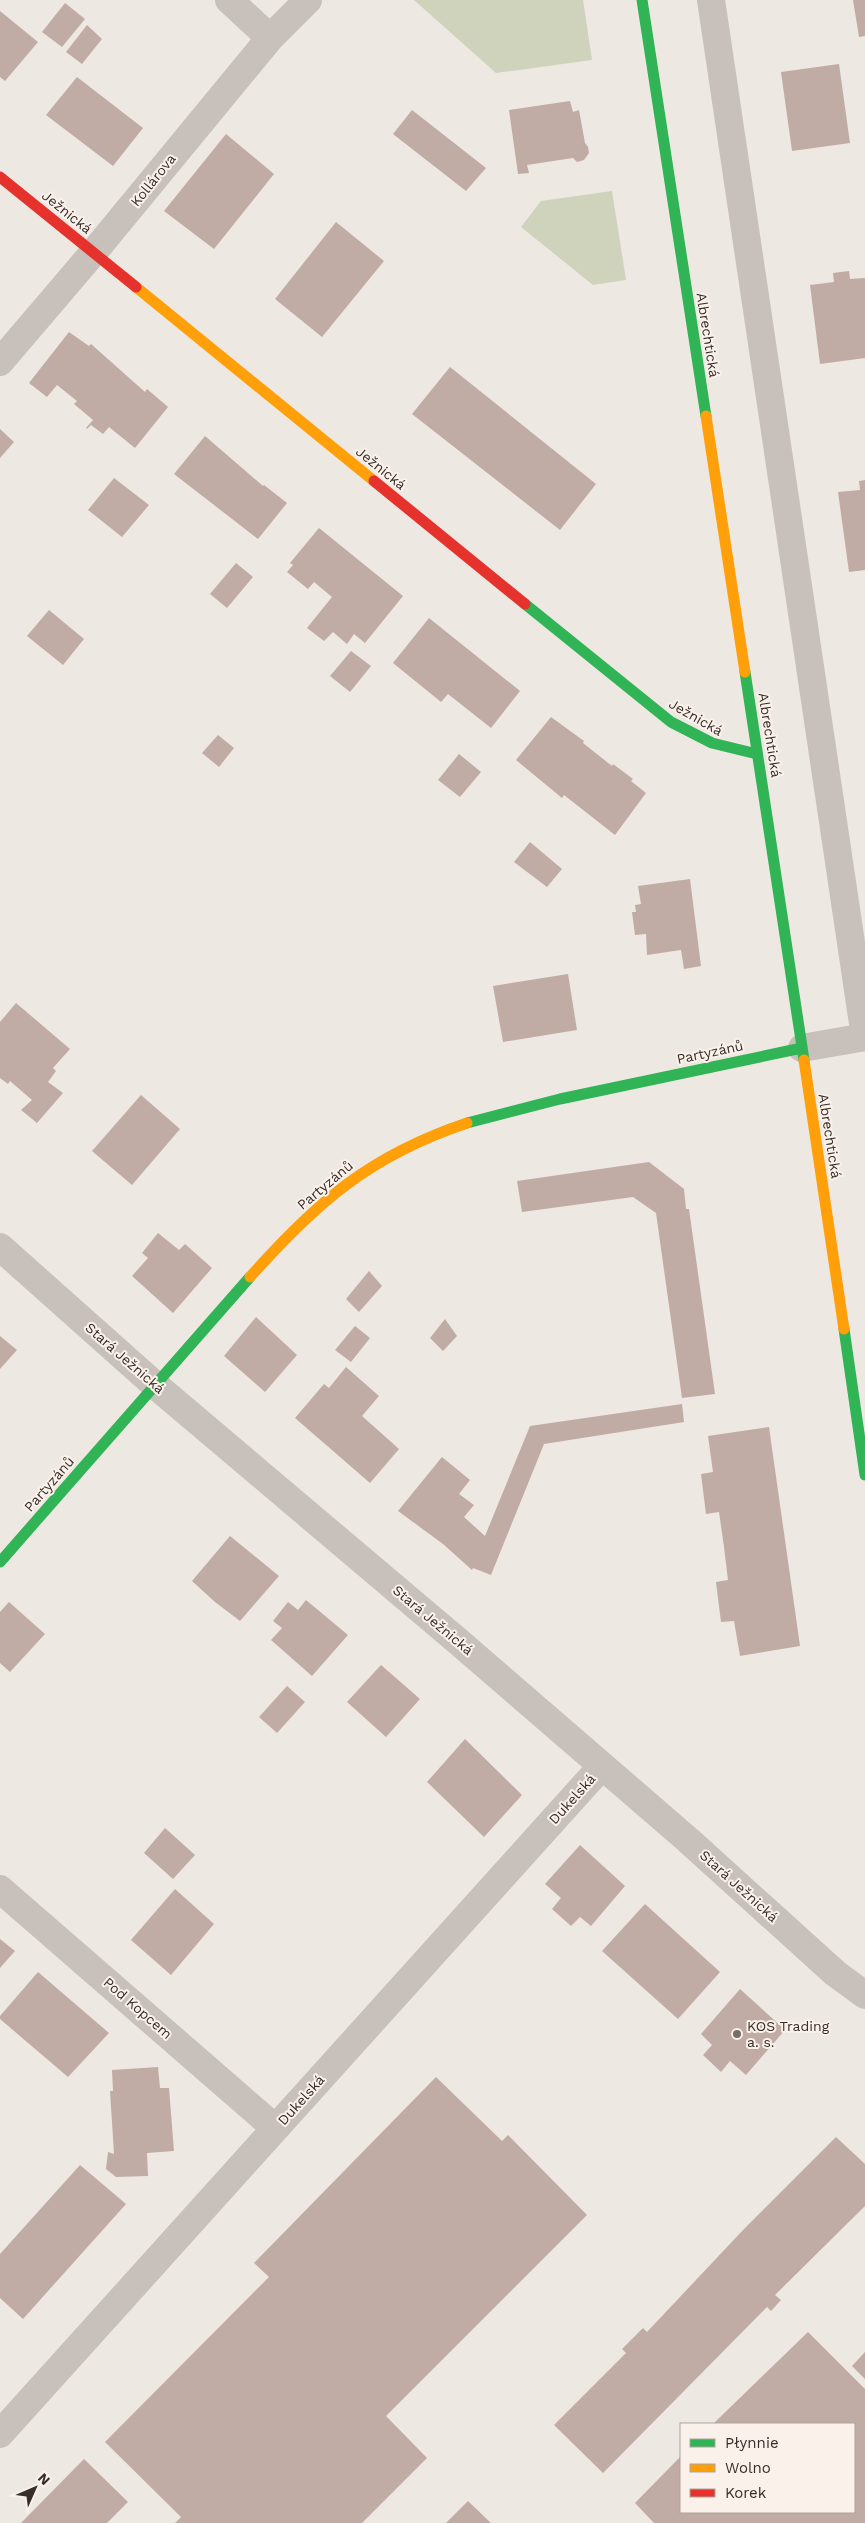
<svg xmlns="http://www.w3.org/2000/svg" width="865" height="2523" viewBox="0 0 865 2523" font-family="'Work Sans',sans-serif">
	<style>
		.green { fill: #cfd3bc }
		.building { fill: #c0aca4 }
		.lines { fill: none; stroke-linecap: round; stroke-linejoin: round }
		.street { stroke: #c7c0bb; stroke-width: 28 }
		.fast { stroke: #30b455; stroke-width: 11 }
		.slow { stroke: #ff9f0a; stroke-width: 11 }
		.jam { stroke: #e5322d; stroke-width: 11 }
		.poi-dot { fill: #776e6a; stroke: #faf2ea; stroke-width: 2 }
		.labels { text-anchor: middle; stroke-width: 4; stroke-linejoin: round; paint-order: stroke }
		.street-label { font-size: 14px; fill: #382d29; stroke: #faf2ea }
		.poi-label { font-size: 14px; fill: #382d29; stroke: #faf2ea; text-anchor: start }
	</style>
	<rect width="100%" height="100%" fill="#ede8e2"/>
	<path class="green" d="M414 0H583L592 60 496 73Z
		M612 191 626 280 593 285 521 227 541 201Z"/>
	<path class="building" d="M853 0H865V36L859 37Z
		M65 3 85 19 62 47 42 32Z
		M0 11 38 42 5 81 0 77Z
		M87 25 102 39 82 64 66 52Z
		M839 64 850 143 792 151 781 72Z
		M77 77 143 128 113 166 46 115Z
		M570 101 573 112 579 110 585 143 588 147 589 153 584 160 577 162 573 158 527 165 529 173 518 174 509 110Z
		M412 110 486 168 466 191 393 134Z
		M226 134 274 174 214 249 164 211Z
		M336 222 384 261 322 337 275 299Z
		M849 271 850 279 865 278V358L820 364 810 285 834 282 833 273Z
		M69 332 89 346 91 344 145 392 147 389 168 407 135 448 109 427 103 434 91 425 87 429 86 428 93 420 74 404 77 401 57 385 47 397 29 383Z
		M450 367 596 484 560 530 412 414Z
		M0 429 14 442 0 458Z
		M205 436 263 486 264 485 287 503 258 539 174 474Z
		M114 478 149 505 122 537 88 510Z
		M865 480V570L849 572 838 492 860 490 859 481Z
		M319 528 403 596 365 643 354 634 347 644 333 632 324 641 307 628 332 597 314 582 308 589 287 572 293 565 290 563Z
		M236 563 253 577 227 608 210 594Z
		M49 610 84 639 63 665 27 636Z
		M429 618 520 691 491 728 448 694 441 702 393 663Z
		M351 651 371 666 350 692 330 676Z
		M551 717 584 741 583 743 612 766 613 764 633 779 631 781 646 793 615 835 564 795 562 798 516 760Z
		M218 735 234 748 219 767 202 753Z
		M459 754 481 772 460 797 438 780Z
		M530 842 562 869 547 887 514 862Z
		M690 879 701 966 684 969 681 950 647 955 646 934 635 935 632 912H636L635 905 641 904 638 886Z
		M568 974 577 1030 503 1042 493 986Z
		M16 1003 70 1049 53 1068 56 1071 48 1082 63 1093 37 1123 21 1110 32 1100 10 1081 8 1084 0 1078V1022Z
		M141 1095 180 1129 132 1185 92 1151Z
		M649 1162 684 1189 686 1209H689L715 1394 682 1398 656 1213 633 1197 522 1212 517 1181Z
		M158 1233 179 1250 185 1244 212 1268 173 1313 132 1276 148 1258 142 1253Z
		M369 1271 382 1286 359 1312 346 1299Z
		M256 1317 297 1355 265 1392 224 1356Z
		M445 1319 457 1336 443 1351 430 1338Z
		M355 1326 370 1338 351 1362 335 1350Z
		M0 1336 17 1350 0 1369Z
		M346 1367 379 1396 362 1416 399 1449 370 1483 295 1418 324 1384 329 1388Z
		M682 1404 684 1422 544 1444 491 1575 473 1568 472 1570 443 1544 398 1511 442 1457 470 1480 459 1494 474 1505 464 1517 485 1536 530 1426Z
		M769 1427 800 1646 740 1656 734 1621 721 1622 716 1582 728 1580 724 1547 719 1512 706 1514 701 1474 713 1472 708 1436Z
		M230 1536 279 1576 240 1621 215 1602 192 1581Z
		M306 1600 348 1635 312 1676 271 1640 282 1628 273 1621 288 1602 298 1610Z
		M9 1602 45 1634 10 1672 0 1663V1612Z
		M381 1665 420 1699 386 1737 347 1702Z
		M287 1686 305 1702 277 1733 259 1717Z
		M465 1739 522 1795 484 1837 427 1782Z
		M165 1828 195 1855 173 1879 144 1853Z
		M580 1845 625 1886 591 1926 580 1917 571 1926 552 1909 561 1898 545 1884Z
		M175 1889 214 1924 171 1975 131 1940Z
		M645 1904 720 1972 678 2019 602 1951Z
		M0 1939 15 1951 0 1968Z
		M38 1972 109 2033 68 2077 0 2019V2016Z
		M740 1989 785 2030 746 2075 730 2061 721 2072 703 2055 712 2045 701 2034Z
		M158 2067 160 2088H169L174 2151 147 2153 148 2176 116 2177 106 2169 108 2152 114 2154 110 2091H113L112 2070Z
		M436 2077 502 2141 508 2135 587 2215 386 2416 427 2458 362 2523H175L181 2517 105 2442 269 2277 254 2263Z
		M836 2137 865 2164V2206L775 2295 781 2300 771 2311 767 2307 603 2473 554 2425 626 2353 622 2349 643 2328 647 2332 744 2229Z
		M80 2165 126 2204 23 2319 0 2298V2254Z
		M808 2332 865 2389V2523H654L635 2503 681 2456V2512H854V2424H713Z
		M865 2352V2379L852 2366Z
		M84 2459 128 2502 107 2523H21Z
		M468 2501 491 2523H446Z"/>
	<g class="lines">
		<path class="street" d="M229 0 270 38
			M711 0 865 1037
			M0 362 93 253 270 38 308 0
			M802 1048 865 1037
			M0 1247 155 1385 460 1643 688 1840 835 1973 865 1995
			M0 1889 275 2128
			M0 2434 602 1766"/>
		<path class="fast" d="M642 0 706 416
			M525 604 671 722 712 743 757 754
			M745 672 804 1060
			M467 1123 560 1099 802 1048
			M844 1329 865 1475
			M0 1562 250 1277"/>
		<path class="slow" d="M136 287 374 481
			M706 416 745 672
			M804 1060 844 1329
			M250 1277C317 1202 369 1156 467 1123"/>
		<path class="jam" d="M0 177 136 287
			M374 481 525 604"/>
	</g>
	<circle class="poi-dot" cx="737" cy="2034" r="5"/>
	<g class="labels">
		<g class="street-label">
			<text transform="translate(153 180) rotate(-51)" y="5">Kollárova</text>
			<text transform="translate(67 212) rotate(39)" y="5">Ježnická</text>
			<text transform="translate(708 335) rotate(81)" y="5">Albrechtická</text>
			<text transform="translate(381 468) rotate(39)" y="5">Ježnická</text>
			<text transform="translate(696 717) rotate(30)" y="5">Ježnická</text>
			<text transform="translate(770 735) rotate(81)" y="5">Albrechtická</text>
			<text transform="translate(710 1052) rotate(-12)" y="5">Partyzánů</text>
			<text transform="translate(830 1136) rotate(81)" y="5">Albrechtická</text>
			<text transform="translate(325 1185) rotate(-40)" y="5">Partyzánů</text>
			<text transform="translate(125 1358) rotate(41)" y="5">Stará Ježnická</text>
			<text transform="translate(49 1484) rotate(-49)" y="5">Partyzánů</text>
			<text transform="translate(433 1620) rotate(40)" y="5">Stará Ježnická</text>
			<text transform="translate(572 1799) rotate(-48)" y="5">Dukelská</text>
			<text transform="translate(739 1886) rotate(42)" y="5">Stará Ježnická</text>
			<text transform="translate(138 2008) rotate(41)" y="5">Pod Kopcem</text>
			<text transform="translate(301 2100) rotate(-48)" y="5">Dukelská</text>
		</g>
		<g class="poi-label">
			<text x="747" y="2031">KOS Trading<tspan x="747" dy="16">a. s.</tspan></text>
		</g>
	</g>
	<rect x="680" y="2423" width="175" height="90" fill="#faf2ea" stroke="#aca39d"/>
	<rect x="690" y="2439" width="25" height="8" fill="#30b455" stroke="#aca39d"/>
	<text x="725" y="2448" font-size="15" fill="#382d29">Płynnie</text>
	<rect x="690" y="2464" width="25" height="8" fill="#ff9f0a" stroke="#aca39d"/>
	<text x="725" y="2473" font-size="15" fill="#382d29">Wolno</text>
	<rect x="690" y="2489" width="25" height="8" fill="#e5322d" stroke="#aca39d"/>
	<text x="725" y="2498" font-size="15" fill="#382d29">Korek</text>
	<g transform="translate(35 2488) rotate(45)" stroke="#faf2ea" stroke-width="4" paint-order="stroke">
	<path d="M0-4L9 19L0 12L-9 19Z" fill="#382d29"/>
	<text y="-8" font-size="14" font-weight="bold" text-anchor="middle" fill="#382d29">N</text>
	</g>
</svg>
